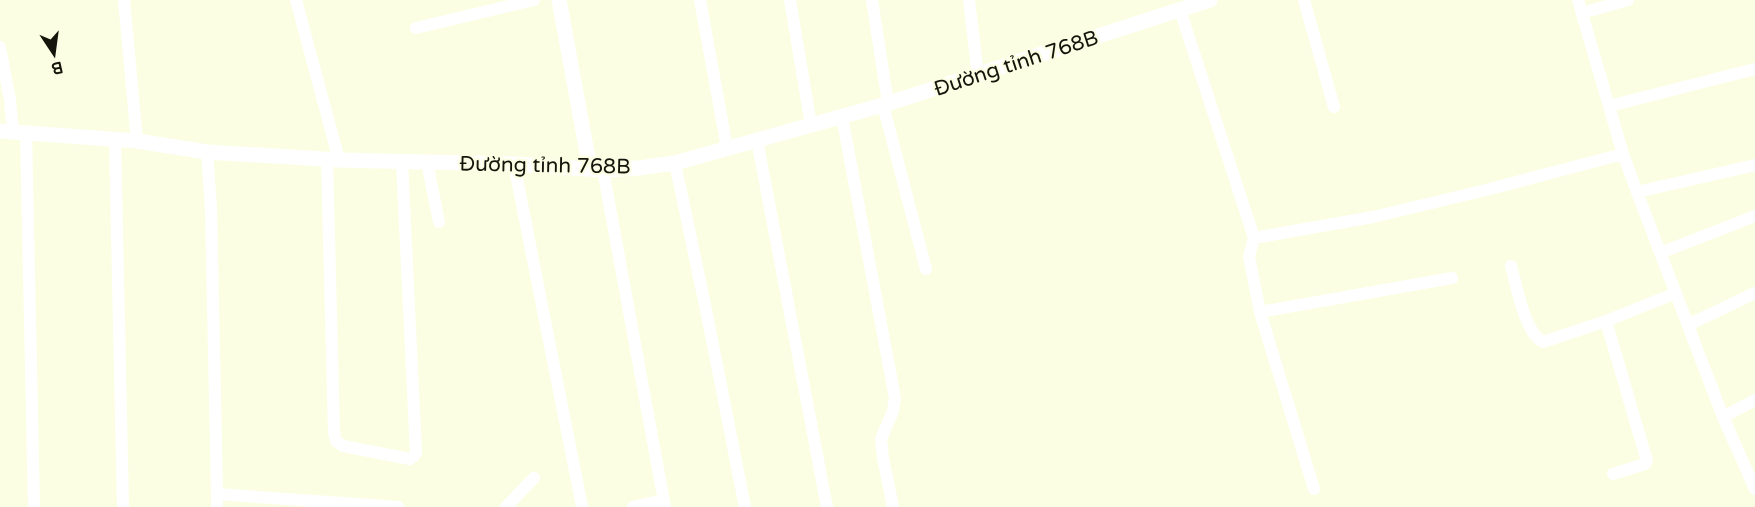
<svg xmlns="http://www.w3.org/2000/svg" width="1755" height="507" viewBox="0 0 1755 507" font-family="'Varela Round',sans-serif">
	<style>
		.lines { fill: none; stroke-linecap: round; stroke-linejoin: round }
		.minor { stroke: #fff; stroke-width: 12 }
		.tertiary { stroke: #fff; stroke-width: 15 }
		.labels { text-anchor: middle; stroke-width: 4.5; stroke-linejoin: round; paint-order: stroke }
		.street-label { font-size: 21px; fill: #15150c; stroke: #fcfee4 }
	</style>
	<rect width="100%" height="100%" fill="#fcfee4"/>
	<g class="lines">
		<path class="minor" d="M124 0 137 141
			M296 0 339 160
			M700 0 727 148
			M790 0 811 125
			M872 0 888 103
			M969 0 978 76
			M1304 0 1334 107
			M1578 0 1623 154 1637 192 1723 417 1755 489
			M1180 10 1254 238
			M1582 13 1628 0
			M416 28 534 0
			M0 47 10 100 13 133
			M883 105 926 269
			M1609 106 1755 69
			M842 117 895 398 893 411 881 439 883 458 893 507
			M26 133 34 507
			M115 140 123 507
			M757 140 827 507
			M207 152 211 208 217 494
			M327 159 334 432 336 441 343 446 410 459 414 456 416 453 402 162
			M427 162 439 222
			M675 163 706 310 745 507
			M514 164 582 507
			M603 170 665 507
			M1637 192 1755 165
			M1660 253 1755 216
			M1511 266C1517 286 1524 332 1543 342L1606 321 1676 293
			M1260 312 1452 278
			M1606 321 1647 461 1645 464 1613 474
			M1688 325 1755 293
			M1723 417 1755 400
			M1314 489 1260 312 1249 256 1254 238 1373 217 1486 190 1623 154
			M217 507V494L398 507
			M506 507 534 478
			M633 507 663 500"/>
		<path class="tertiary" d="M559 0 590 169
			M0 131 137 141 207 152 339 160 514 164 603 170 638 168 675 163 883 105 1210 0"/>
	</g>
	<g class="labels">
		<g class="street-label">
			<text transform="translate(1016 63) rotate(-18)" y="7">Đường tỉnh 768B</text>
			<text transform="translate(545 165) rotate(1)" y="7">Đường tỉnh 768B</text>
		</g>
	</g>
	<g transform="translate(54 54) rotate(167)" stroke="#fcfee4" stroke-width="4.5" paint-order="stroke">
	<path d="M0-4.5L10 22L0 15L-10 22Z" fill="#15150c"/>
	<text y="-9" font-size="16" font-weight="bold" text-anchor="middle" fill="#15150c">B</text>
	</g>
</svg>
